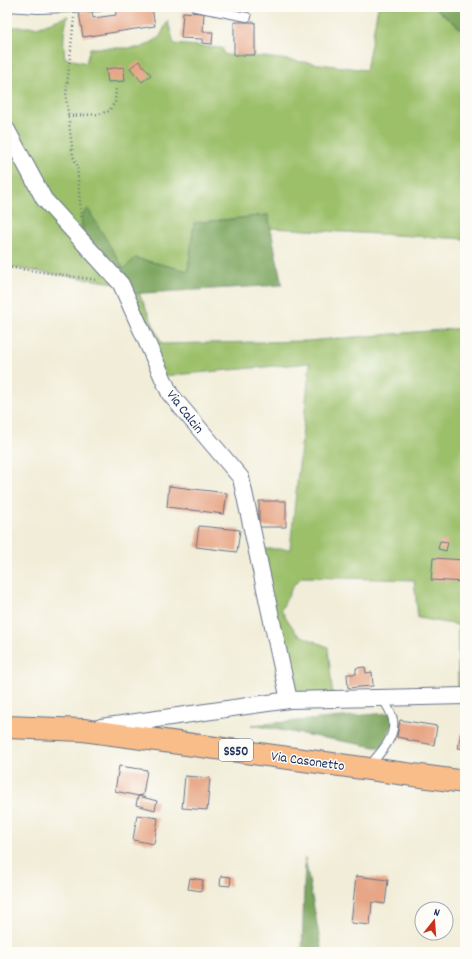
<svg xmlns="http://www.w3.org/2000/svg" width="472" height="959" viewBox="0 0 472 959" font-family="Dekko,sans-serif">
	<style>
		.green { fill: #9cc06a; stroke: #5c7864 }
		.forest { fill: #7da65e; stroke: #4c6a5e }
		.building { fill: #e7a686 }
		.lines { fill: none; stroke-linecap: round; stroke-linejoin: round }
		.service-casing { stroke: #667289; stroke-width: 10 }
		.minor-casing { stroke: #667289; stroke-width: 18 }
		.primary-casing { stroke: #667289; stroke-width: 24 }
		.path { stroke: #667289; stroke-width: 2.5; stroke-dasharray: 1 3; stroke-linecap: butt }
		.service { stroke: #fff; stroke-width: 8 }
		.minor { stroke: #fff; stroke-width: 16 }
		.primary { stroke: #f8bd89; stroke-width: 22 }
		.labels { text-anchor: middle; stroke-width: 3; stroke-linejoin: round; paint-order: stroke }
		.shield { fill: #fdfcf7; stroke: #5f6c8c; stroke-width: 1 }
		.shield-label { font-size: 13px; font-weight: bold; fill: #1b2f5e }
		.street-label { font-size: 14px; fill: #1b2f5e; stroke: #fdfcf7 }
	</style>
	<rect width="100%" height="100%" fill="#fdfcf7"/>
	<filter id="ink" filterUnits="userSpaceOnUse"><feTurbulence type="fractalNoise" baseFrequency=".025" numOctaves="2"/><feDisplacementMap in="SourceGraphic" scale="8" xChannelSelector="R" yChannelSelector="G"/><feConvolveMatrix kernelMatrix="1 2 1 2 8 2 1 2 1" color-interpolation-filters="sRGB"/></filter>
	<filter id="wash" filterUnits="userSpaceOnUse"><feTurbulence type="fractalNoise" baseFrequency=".012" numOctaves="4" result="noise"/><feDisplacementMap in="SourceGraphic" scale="16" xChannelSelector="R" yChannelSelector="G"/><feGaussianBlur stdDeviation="0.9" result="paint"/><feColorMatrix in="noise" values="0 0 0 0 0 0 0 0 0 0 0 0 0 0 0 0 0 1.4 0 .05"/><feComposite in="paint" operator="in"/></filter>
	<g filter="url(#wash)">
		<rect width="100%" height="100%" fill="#f1edd8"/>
		<path class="green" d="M378 7H434L465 32V239L271 228 268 215 194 223 188 271 135 258 121 284 7 267V27H37L68 16C63 32 63 42 65 58L86 63 90 48H141L159 38 168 21 174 44 222 48 225 55 265 57 366 70Z
			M139 293 162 344 307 341 465 328V696H458V625L418 618 414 580 302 577 293 586 281 610 297 634 328 647 333 699 289 700 257 549H290L310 363 162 376 126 294Z"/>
		<path class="forest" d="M434 7H456L465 16V32Z
			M88 209 124 269 135 258 188 271 194 223 268 215 282 285 126 294 83 242 81 215Z
			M399 712 381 748 251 725Z
			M305 858 322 952H302Z"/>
		<g id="blocks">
			<path class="building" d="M115 7H152L155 26 83 37 79 12 92 10 93 18 116 15Z
				M222 7H233L232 9Z
				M183 12 204 13 203 32H213L212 44 202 43V39L181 38Z
				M234 22H255V55H234Z
				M139 61 151 75 142 82 130 68Z
				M124 67 125 81 108 82 106 69Z
				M169 486 227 493 224 514 167 507Z
				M259 501H286V527H259Z
				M199 526 240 530 237 552 196 547Z
				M440 541 448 542 446 551 438 549Z
				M433 558 465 560V582L431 580Z
				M365 667 366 673 372 672 373 686 348 688 347 674H356V668Z
				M400 720 437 726 434 745 407 740V739L397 737Z
				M461 733 465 734V749L458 748Z
				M119 766 147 770 143 795 138 796 115 791Z
				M185 776 210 778 207 810 182 808Z
				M138 796 157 801 155 810 136 805Z
				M137 815 158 818 154 844 133 840Z
				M221 876 231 877 230 886 220 885Z
				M356 876 388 880 385 904 372 902 370 925 351 923Z
				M190 878 203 880 201 891 188 889Z"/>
		</g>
	</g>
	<g filter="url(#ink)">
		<use href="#blocks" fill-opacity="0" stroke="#667289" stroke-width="1"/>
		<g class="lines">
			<g class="service-casing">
				<path id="service" d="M7 7 38 9 99 7
					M195 7 247 17
					M369 766C379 754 396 738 393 720 392 713 386 704 382 698"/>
			</g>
			<g class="minor-casing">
				<path id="minor" d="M7 130 44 199 121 284 170 394 241 478 289 700
					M101 727 289 700 465 696"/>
			</g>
			<g class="primary-casing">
				<path id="primary" d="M7 727 83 730 465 782"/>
			</g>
			<path class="path" d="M74 18 66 96 73 156 77 165 81 217
				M68 116 99 114 109 111 115 102 116 87
				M7 267 98 280"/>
			<use href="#service" class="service"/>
			<use href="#minor" class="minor"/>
			<use href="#primary" class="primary"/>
		</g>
	</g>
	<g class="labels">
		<rect class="shield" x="219" y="739" width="34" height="22" rx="3"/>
		<g class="shield-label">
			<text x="236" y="755">SS50</text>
		</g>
		<g class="street-label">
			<text transform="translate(186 411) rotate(52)" y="5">Via Calcin</text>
			<text transform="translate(308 760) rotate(8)" y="5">Via Casonetto</text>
		</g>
	</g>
	<rect width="472" height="959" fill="none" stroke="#fdfcf7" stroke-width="24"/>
	<g transform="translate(434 921) rotate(17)"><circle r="19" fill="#fdfcf7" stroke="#a3aaba"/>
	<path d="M0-3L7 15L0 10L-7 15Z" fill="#c8321e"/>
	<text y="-6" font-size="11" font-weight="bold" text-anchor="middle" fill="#1b2f5e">N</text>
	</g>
</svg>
